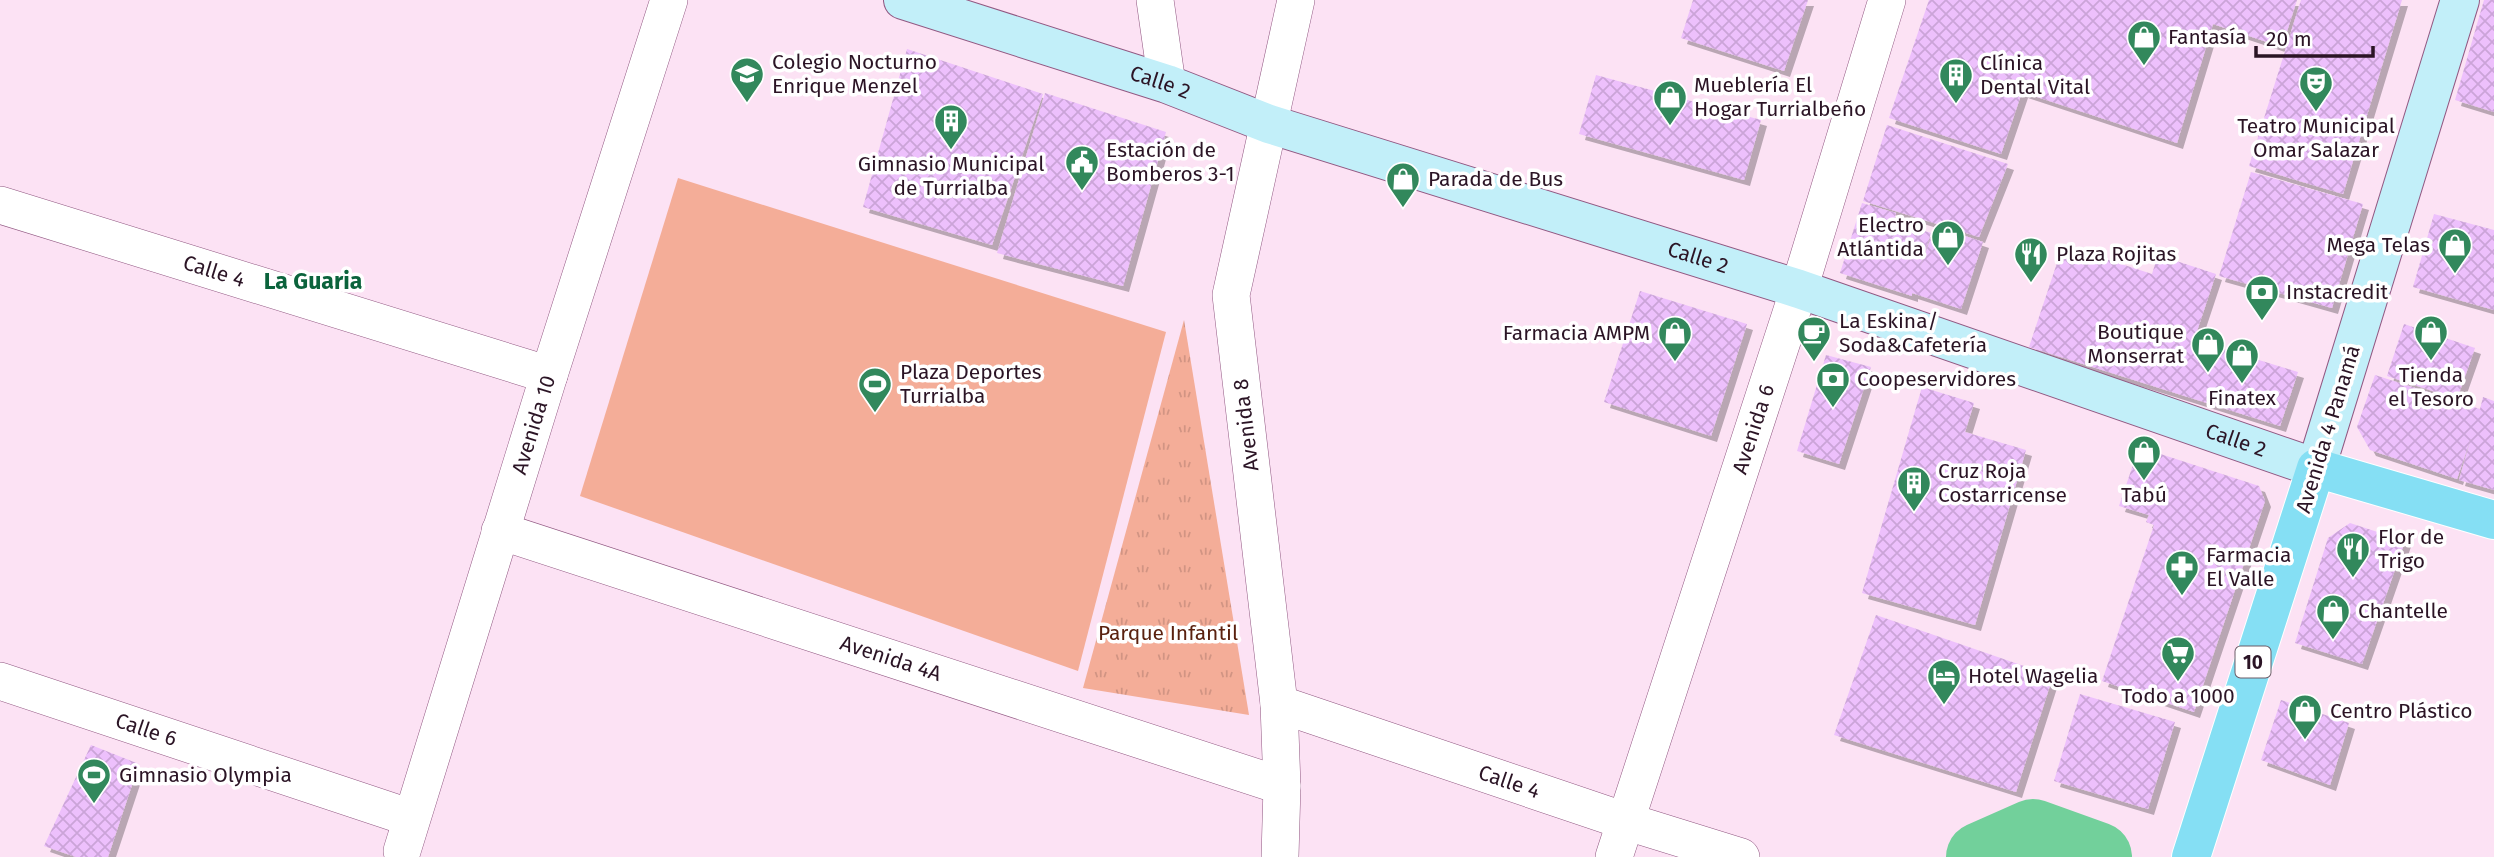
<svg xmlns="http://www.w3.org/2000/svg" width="2494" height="857" viewBox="0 0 2494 857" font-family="'Fira Sans',sans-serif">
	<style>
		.park { fill: url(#park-tufts) }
		.garden { fill: #f4ad98 }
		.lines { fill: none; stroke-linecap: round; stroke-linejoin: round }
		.river { stroke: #72d09b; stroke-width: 70 }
		.building { fill: url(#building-cross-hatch); filter: url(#shadow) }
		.street-casing { stroke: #915882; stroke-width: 38 }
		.secondary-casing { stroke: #915882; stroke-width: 40 }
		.primary-casing { stroke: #fff; stroke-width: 40 }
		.street { stroke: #fff; stroke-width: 37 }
		.secondary { stroke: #c2eff9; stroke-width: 38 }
		.primary { stroke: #85dff4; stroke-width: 38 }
		.labels { text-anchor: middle; stroke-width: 7; stroke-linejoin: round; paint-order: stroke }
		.shield { fill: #fff; stroke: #6b5a66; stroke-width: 2 }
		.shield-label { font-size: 19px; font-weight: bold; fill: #2b1425 }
		.poi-label { font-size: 21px; fill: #2b1425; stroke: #fff; text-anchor: start }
		.street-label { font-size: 21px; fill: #2b1425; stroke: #fff }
		.park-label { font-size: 21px; fill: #5a210f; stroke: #fff }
		.neighbourhood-label { font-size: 23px; font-weight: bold; fill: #0b633c; stroke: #fff }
	</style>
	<defs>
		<pattern id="park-tufts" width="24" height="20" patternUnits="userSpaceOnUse" patternTransform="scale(1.75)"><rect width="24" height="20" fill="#f4ad98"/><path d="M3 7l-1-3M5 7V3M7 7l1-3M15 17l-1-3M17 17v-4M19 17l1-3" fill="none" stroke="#d19483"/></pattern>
		<pattern id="building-cross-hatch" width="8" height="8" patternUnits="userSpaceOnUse" patternTransform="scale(1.75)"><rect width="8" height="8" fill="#edc0fc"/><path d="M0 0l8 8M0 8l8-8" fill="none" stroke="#cba4d8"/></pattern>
		<filter id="shadow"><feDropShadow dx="6" dy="6" stdDeviation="0" flood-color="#0004"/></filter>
	</defs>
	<rect width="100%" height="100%" fill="#fce2f4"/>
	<path class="park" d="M1184 320 1249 715 1083 688Z"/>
	<path class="garden" d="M678 178 1166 332 1078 671 580 496Z"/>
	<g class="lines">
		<path class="river" d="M1981 857 2033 834 2097 857"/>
	</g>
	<path class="building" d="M1693 0H1808L1784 71 1681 38Z
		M1929 0H2297L2282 47 2213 24 2177 143 2022 92 2001 154 1889 118Z
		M2301 0H2402L2343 194 2249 166Z
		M2484 0H2494V112L2455 100Z
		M907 49 1043 94 992 245 863 207Z
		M1596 75 1761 120 1744 180 1579 134Z
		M1045 93 1166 132 1123 286 997 253Z
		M1887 125 2008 164 1979 237 1863 201Z
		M2251 172 2363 204 2332 308 2219 276Z
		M1862 203 1896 213 1894 221 1931 233 1919 271 1935 226 1983 242 1961 309 1912 293V296L1840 273Z
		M2434 214 2494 230V310L2413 287Z
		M2063 245 2152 274 2158 255 2216 274 2194 340 2298 372 2280 426 2029 347Z
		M1640 291 1747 324 1711 436 1604 402Z
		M2404 324 2475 348 2457 399 2387 376Z
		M1826 355 1871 367 1839 464 1797 451Z
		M2375 375 2480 409 2483 397 2494 401V490L2459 480 2471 438 2457 479 2370 450 2357 427Z
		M1922 387 1974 403 1965 432 2026 450 1975 625 1862 593Z
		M2139 447 2259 486 2265 501 2194 712 2102 681 2154 525 2146 522 2149 515 2119 506Z
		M2350 523 2405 541 2362 664 2295 643 2328 538Z
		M1876 615 2053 676 2016 792 1834 735Z
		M2080 694 2175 722 2148 809 2054 781Z
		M2281 700 2349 723 2330 785 2261 760Z
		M91 745 139 764 108 857H76L44 846Z"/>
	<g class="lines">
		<g class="street-casing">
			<g id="street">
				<path d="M1155 0 1167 84"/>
				<path id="s1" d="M0 205 549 375"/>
				<path id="s2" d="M500 531 1282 786"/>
				<path id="s3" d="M0 681 411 818"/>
				<path id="s4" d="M1279 704 1625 821 1741 857"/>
				<path id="s5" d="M402 851 549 375 669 0"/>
				<path d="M1280 857 1282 786 1279 704 1231 295 1296 0"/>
				<path id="s6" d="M1614 857 1799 289 1887 0"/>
			</g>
		</g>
		<g class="secondary-casing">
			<g id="secondary">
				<path id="s7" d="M903 0 1167 84 1269 124 1799 289 2316 468 2460 0"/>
			</g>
		</g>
		<g class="primary-casing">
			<path id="primary" d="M2191 857 2316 468 2494 520"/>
		</g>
		<use href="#street" class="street"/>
		<use href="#secondary" class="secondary"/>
		<use href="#primary" class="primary"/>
	</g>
	<defs>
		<g id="shop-pin" transform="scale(1.75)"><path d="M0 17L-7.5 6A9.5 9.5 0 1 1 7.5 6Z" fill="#32885c" stroke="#fff"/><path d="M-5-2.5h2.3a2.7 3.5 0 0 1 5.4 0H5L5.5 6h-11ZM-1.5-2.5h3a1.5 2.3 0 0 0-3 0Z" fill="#fff"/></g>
		<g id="university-pin" transform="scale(1.75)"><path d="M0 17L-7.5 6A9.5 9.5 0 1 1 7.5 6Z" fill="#32885c" stroke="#fff"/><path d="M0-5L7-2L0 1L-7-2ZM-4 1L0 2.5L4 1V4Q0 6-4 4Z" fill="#fff"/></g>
		<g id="building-pin" transform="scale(1.75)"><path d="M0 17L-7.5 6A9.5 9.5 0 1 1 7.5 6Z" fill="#32885c" stroke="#fff"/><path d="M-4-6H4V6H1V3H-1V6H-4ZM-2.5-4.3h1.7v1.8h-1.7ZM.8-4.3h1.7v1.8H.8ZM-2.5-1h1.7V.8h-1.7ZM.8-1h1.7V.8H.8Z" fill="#fff"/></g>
		<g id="theatre-pin" transform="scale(1.75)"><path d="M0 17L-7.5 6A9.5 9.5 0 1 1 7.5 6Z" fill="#32885c" stroke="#fff"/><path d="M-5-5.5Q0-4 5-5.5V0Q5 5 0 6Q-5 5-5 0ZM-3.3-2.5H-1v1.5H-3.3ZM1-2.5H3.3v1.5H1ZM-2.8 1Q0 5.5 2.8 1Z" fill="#fff"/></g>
		<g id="civic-pin" transform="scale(1.75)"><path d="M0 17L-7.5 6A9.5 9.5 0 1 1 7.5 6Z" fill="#32885c" stroke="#fff"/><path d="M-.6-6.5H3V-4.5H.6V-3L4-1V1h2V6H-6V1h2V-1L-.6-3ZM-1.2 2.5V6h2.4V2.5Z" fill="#fff"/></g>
		<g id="restaurant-pin" transform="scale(1.75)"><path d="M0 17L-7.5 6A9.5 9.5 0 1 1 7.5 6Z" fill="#32885c" stroke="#fff"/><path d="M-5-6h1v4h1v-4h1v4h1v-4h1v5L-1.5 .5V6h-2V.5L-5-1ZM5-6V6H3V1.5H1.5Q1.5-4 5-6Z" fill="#fff"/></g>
		<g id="bank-pin" transform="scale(1.75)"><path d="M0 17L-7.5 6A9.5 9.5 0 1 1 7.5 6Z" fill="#32885c" stroke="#fff"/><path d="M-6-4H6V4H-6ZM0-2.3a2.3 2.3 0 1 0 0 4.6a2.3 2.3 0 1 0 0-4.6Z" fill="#fff"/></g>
		<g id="cafe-pin" transform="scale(1.75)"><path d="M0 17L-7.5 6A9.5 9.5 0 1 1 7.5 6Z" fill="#32885c" stroke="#fff"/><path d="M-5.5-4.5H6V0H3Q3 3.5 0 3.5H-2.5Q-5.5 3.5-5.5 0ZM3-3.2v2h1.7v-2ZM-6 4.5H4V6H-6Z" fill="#fff"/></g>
		<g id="stadium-pin" transform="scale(1.75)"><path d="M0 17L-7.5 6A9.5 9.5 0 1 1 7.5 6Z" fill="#32885c" stroke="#fff"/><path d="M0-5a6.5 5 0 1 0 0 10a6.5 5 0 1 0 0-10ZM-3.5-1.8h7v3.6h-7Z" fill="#fff"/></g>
		<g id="pharmacy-pin" transform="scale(1.75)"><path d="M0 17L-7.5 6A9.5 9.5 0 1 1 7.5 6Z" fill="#32885c" stroke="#fff"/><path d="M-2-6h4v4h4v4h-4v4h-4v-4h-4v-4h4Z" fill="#fff"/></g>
		<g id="supermarket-pin" transform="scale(1.75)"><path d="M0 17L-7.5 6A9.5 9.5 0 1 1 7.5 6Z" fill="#32885c" stroke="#fff"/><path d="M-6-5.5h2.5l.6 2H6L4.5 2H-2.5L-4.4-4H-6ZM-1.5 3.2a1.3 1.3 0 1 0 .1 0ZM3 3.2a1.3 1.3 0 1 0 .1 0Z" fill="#fff"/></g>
		<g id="hotel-pin" transform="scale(1.75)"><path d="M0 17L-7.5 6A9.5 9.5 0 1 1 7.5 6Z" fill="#32885c" stroke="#fff"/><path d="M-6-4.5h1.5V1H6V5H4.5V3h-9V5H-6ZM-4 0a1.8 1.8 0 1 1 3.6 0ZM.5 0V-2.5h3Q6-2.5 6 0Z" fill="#fff"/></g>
	</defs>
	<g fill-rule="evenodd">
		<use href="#shop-pin" x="2144" y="37"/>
		<use href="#university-pin" x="747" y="74"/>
		<use href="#building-pin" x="1956" y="75"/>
		<use href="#theatre-pin" x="2316" y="83"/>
		<use href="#shop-pin" x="1670" y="97"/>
		<use href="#building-pin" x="951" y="121"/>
		<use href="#civic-pin" x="1082" y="162"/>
		<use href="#shop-pin" x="1403" y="179"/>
		<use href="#shop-pin" x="1948" y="237"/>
		<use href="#shop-pin" x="2455" y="245"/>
		<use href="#restaurant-pin" x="2031" y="254"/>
		<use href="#bank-pin" x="2262" y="292"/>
		<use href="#shop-pin" x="2431" y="332"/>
		<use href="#shop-pin" x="1675" y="333"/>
		<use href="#cafe-pin" x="1814" y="333"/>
		<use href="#shop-pin" x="2208" y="344"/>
		<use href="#shop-pin" x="2242" y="355"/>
		<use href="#bank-pin" x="1833" y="379"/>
		<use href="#stadium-pin" x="875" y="384"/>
		<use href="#shop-pin" x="2144" y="452"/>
		<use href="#building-pin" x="1914" y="483"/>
		<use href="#restaurant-pin" x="2353" y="549"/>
		<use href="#pharmacy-pin" x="2182" y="567"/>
		<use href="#shop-pin" x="2333" y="611"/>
		<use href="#supermarket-pin" x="2178" y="653"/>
		<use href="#hotel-pin" x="1944" y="676"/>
		<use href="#shop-pin" x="2305" y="711"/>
		<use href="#stadium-pin" x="94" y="775"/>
	</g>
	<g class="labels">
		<rect class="shield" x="2235.5" y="646.5" width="35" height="31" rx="5"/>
		<g class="shield-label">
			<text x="2253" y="669">10</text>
		</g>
		<g class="poi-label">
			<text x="2168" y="44">Fantasía</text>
			<text x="772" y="69">Colegio Nocturno<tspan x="772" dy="24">Enrique Menzel</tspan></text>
			<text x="1980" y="70">Clínica<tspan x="1980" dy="24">Dental Vital</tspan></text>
			<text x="1694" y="92">Mueblería El<tspan x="1694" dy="24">Hogar Turrialbeño</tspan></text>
			<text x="2316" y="133" text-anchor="middle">Teatro Municipal<tspan x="2316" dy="24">Omar Salazar</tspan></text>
			<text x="1106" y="157">Estación de<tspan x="1106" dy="24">Bomberos 3-1</tspan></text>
			<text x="951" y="171" text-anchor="middle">Gimnasio Municipal<tspan x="951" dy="24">de Turrialba</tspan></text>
			<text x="1428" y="186">Parada de Bus</text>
			<text x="1924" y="232" text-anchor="end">Electro<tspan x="1924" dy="24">Atlántida</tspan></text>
			<text x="2430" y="252" text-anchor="end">Mega Telas</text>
			<text x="2056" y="261">Plaza Rojitas</text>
			<text x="2286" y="299">Instacredit</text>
			<text x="1839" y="328">La Eskina/<tspan x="1839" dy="24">Soda&amp;Cafetería</tspan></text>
			<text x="2184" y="339" text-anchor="end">Boutique<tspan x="2184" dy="24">Monserrat</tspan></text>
			<text x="1650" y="340" text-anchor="end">Farmacia AMPM</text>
			<text x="900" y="379">Plaza Deportes<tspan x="900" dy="24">Turrialba</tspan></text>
			<text x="2431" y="382" text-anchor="middle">Tienda<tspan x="2431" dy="24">el Tesoro</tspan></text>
			<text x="1857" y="386">Coopeservidores</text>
			<text x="2242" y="405" text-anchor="middle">Finatex</text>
			<text x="1938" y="478">Cruz Roja<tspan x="1938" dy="24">Costarricense</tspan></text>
			<text x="2144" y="502" text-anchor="middle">Tabú</text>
			<text x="2378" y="544">Flor de<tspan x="2378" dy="24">Trigo</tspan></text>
			<text x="2206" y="562">Farmacia<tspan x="2206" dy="24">El Valle</tspan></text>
			<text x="2358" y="618">Chantelle</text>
			<text x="1968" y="683">Hotel Wagelia</text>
			<text x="2178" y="703" text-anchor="middle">Todo a 1000</text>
			<text x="2330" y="718">Centro Plástico</text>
			<text x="119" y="782">Gimnasio Olympia</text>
		</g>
		<g class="street-label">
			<text dy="7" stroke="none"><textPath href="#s7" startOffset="270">Calle 2</textPath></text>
			<text dy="7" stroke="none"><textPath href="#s7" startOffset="836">Calle 2</textPath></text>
			<text dy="7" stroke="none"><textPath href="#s1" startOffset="224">Calle 4</textPath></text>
			<text dy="7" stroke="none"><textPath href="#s5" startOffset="446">Avenida 10</textPath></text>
			<text transform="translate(1246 425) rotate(-97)" y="7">Avenida 8</text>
			<text dy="7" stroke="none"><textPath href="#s6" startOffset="450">Avenida 6</textPath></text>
			<text transform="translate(2328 429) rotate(-73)" y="7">Avenida 4 Panamá</text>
			<text dy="7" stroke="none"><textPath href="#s7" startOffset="1404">Calle 2</textPath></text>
			<text dy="7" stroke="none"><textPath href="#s2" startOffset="411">Avenida 4A</textPath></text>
			<text dy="7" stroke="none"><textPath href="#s3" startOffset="154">Calle 6</textPath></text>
			<text dy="7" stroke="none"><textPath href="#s4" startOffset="243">Calle 4</textPath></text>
		</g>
		<g class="park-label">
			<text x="1168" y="640">Parque Infantil</text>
		</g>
		<g class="neighbourhood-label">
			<text x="313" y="289">La Guaria</text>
		</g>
	</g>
	<path d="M2256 46v10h117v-10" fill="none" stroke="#2b1425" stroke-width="3.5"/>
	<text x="2266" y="46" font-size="21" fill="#2b1425" stroke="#ffffff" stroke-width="5" paint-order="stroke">20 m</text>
</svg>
